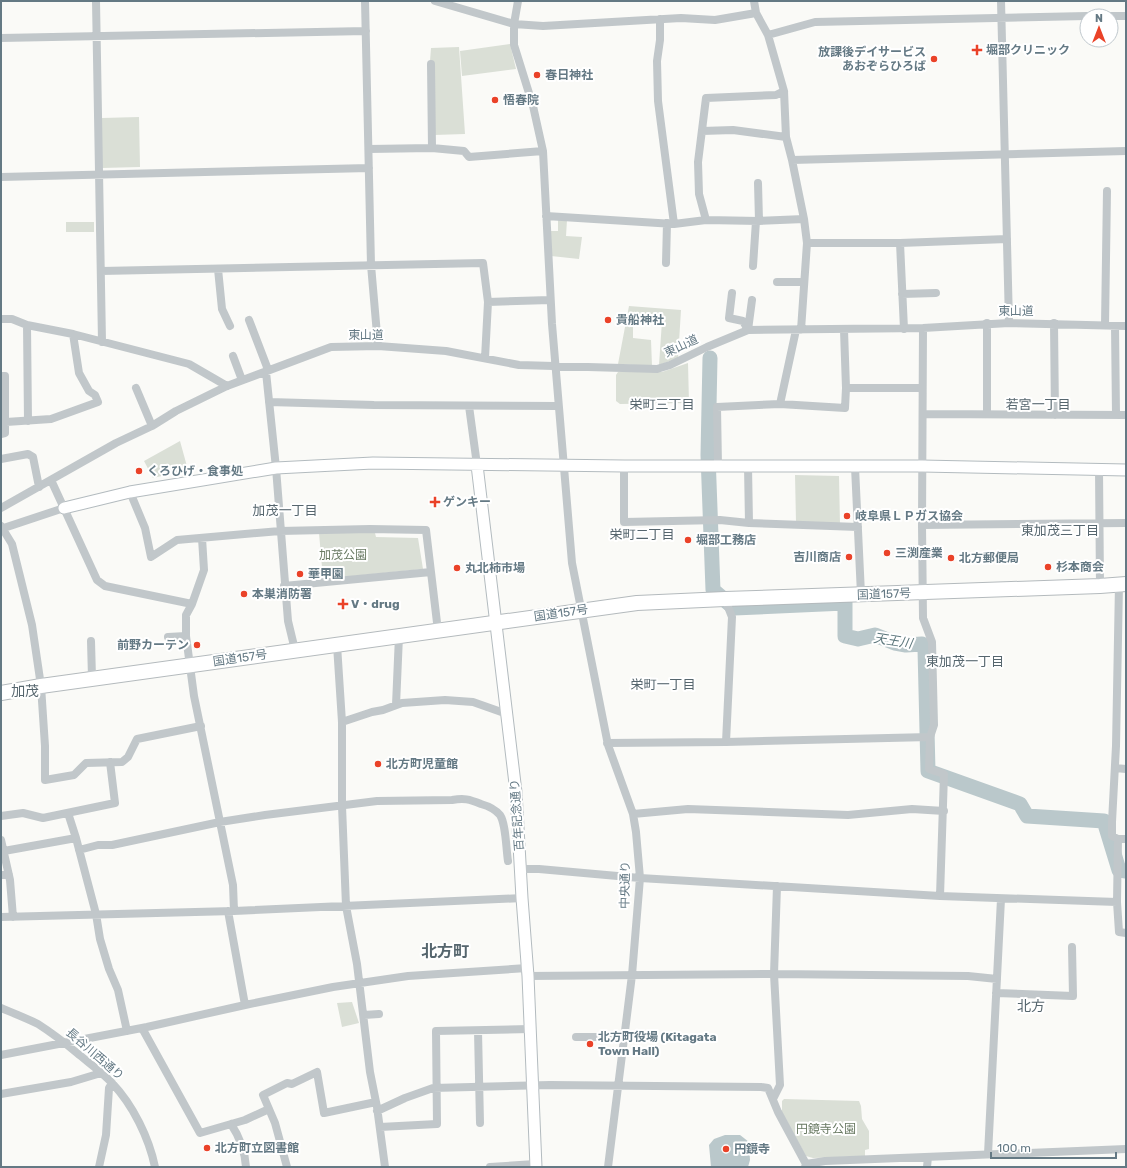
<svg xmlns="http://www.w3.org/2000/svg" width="1127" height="1168" viewBox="0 0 1127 1168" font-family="Rubik,'Noto Sans JP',sans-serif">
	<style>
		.green { fill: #dadfd6 }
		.water { fill: #bac8cb }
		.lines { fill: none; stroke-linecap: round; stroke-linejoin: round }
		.river { stroke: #bac8cb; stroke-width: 15 }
		.secondary-casing { stroke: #b3bbbf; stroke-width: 13 }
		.highway-casing { stroke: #b4babd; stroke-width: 16 }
		.street { stroke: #c1c7ca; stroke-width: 8 }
		.secondary { stroke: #fff; stroke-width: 11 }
		.highway { stroke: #fff; stroke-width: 14 }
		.poi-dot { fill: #ea4228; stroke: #fff; stroke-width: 1.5 }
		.labels { text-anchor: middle; stroke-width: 4; stroke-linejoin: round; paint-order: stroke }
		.poi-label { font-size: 12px; font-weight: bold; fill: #647984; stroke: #fff; text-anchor: start }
		.street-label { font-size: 12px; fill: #647984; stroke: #fff }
		.park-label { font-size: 12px; fill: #697a63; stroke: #fff }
		.neighbourhood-label { font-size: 13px; fill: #56666e; stroke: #fff }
		.water-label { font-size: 13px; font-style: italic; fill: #5e787d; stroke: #fff }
		.quarter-label { font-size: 14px; fill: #56666e; stroke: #fff }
		.district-label { font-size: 16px; font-weight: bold; fill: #56666e; stroke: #fff }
	</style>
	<rect width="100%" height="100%" fill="#fafaf7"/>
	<path class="green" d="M510 44 516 69 462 76 460 51Z
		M459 47 465 134 434 135 430 61 431 48Z
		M139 117 140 167 102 168V118Z
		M558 219 567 220 566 236 582 237 579 259 551 256 550 231H558Z
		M66 222H94V232H66Z
		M629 306 681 310 678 358 659 365 662 321H633V338L651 340 652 366 618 364Z
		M688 363 689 403 620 404 616 401V375L618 372H662Z
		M180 441 188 470 153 478 144 461Z
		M795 475 839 476 840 524 796 522Z
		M319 533H375L376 537 418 538 423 569 323 579Z
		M352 1002 359 1023 342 1027 337 1003Z
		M784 1099 859 1101 861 1106 862 1119 869 1131V1149L865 1150V1156L813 1158 806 1156 782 1112V1101Z"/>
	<path class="water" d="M725 1135H740L749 1142 750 1160 748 1167H711L709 1145 714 1139Z"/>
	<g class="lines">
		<path class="river" d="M710 358 708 455 713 590 734 608 845 603V636L858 639 875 635 895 643 906 645 922 644 925 649 928 771 1020 804 1027 816 1104 821 1119 870 1126 871"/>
		<g class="secondary-casing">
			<path id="secondary" d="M477 465 516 792 522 898 528 976 536 1167
				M64 508 130 492 276 468 373 463 624 466H922L1126 470"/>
		</g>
		<g class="highway-casing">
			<path id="highway" d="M1 693 41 686 637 603 725 599 1100 586 1126 584"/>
		</g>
		<path class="street" d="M96 1 102 342
			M365 1 371 265 378 346
			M435 1 514 24 543 26 681 18 715 20 756 13
			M518 1 514 24V45L533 106 543 151 552 324 572 563 608 745 633 814 636 832 640 878 632 975 608 1167
			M754 1 756 13 768 35 784 91 786 137 792 160 804 219 807 243 801 330
			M1001 1 1009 323
			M1110 16H1126
			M660 19V40L657 61 658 101 674 224
			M768 35 815 22 1087 16
			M1 38 366 31
			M431 64 432 148
			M702 131 733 130 786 137
			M369 149 432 148 464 151 469 157 543 151
			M792 160 1126 151
			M1 177 369 168
			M758 183 759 221
			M546 216 674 224 706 220 759 221 804 219
			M706 220 699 194 698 162 706 98 776 95 784 91
			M807 243H900L1007 239
			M900 243 904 329
			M666 263 667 223
			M753 266 756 221
			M218 269 222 309 230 326
			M101 271 483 263 488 302 485 358
			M777 282H804
			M732 293 729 318 743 321 748 330 752 300
			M902 294 936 293
			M488 302 550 300
			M1 319H12L27 325 73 334 189 364 227 386
			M249 320 267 367 266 372 276 468 288 621 295 650
			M987 323V414
			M1054 323 1055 415
			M27 325 28 421
			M1105 325 1107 191
			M1115 326 1116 415
			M923 328 922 525 923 618 932 642 934 725 930 737 929 769 944 774 940 896
			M233 356 242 380
			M1 376H5V433L1 434
			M136 388 152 426
			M846 388H922
			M269 402 374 405 558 406
			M780 404 796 330
			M469 406 477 465
			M923 414 1126 415
			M6 422 51 419 98 402 95 395 89 391 79 373 73 334
			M1 459 28 454 33 457 39 487
			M624 466V522L720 520 749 523 858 527
			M718 466 717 407 780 404 845 408 846 388 844 330
			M748 466 749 523
			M855 467 861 594
			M1099 470 1100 586
			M51 480 97 580 105 586 192 604
			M130 492 145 528 151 557 177 540 280 531 370 529 426 530 438 631
			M1 508 116 443 152 426 176 411 227 386 331 347 378 346 446 351 519 365 657 369 670 365 707 347 748 330 923 328 1009 323 1126 326
			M922 525 1126 523
			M1 526 12 544 32 625 41 686 45 746V780L74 775 86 763 122 762 128 757 137 739 201 726
			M1 529 64 508
			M202 538 204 570 192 604 186 615V636L194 696 233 885 234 911
			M284 586 431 572
			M725 599 732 617 726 742
			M168 637 186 636
			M91 641 92 678
			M337 645 342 722V806L346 906 357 964 370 1072 377 1107 385 1167
			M396 705 399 636
			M342 722 372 712 383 710 402 703 445 700 473 702 507 714
			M607 743 726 742 930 737
			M1115 768 1126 769
			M68 813 76 838 96 914 100 939 109 969 118 990 127 1031
			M633 814 688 809 848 815 912 809 944 811
			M1 816 23 813 43 818 115 803 110 762
			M1118 839 1112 836V822L1116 746 1119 584
			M1 840 10 880 13 917
			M79 850 98 845H112L220 822 265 815 377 801 452 800C464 798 469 799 481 804 488 806 495 809 500 815 506 824 506 849 508 861
			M4 851 76 838
			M521 869H539L640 878 940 896 1117 902 1119 932 1126 933
			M1 875H9
			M1117 902 1118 839H1126
			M228 911 245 1005
			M1 917 234 911 522 898
			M528 976 774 974 968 976 997 979
			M996 993 1073 996 1072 947
			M1 1008C13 1013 26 1018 38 1024 52 1033 65 1043 77 1053 89 1063 102 1072 112 1083 133 1105 149 1138 155 1167
			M364 1015 379 1014
			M142 1028 200 1133 245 1120 269 1109
			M478 1031 480 1123
			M576 1037H624
			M1 1055 147 1027 245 1005 333 987 408 976 527 968
			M1 1094 71 1082 101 1073
			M773 1099 780 1085 774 974 777 886
			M377 1111 405 1098 433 1088 550 1085 761 1087 768 1088 778 1112 806 1164
			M231 1124C239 1136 245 1152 246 1167
			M380 1127 437 1124 436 1031 530 1029
			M988 1154 1001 899
			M99 1167 106 1135 109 1088 112 1083
			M287 1167 275 1123 263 1095 287 1083 292 1084 317 1072 324 1113 376 1102
			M490 1167 535 1164
			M805 1167 806 1164 825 1161 1126 1149
			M927 1167 928 1157"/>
		<use href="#secondary" class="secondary"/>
		<use href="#highway" class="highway"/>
	</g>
	<g class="poi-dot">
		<path d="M975 44h4v4h4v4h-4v4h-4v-4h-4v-4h4z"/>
		<circle cx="934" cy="59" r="4"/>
		<circle cx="537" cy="75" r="4"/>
		<circle cx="495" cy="100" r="4"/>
		<circle cx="608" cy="320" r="4"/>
		<circle cx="139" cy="471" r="4"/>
		<path d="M433 496h4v4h4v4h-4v4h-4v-4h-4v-4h4z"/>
		<circle cx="847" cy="516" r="4"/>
		<circle cx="688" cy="540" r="4"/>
		<circle cx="887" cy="553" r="4"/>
		<circle cx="849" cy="557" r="4"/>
		<circle cx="951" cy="558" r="4"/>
		<circle cx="1048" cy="567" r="4"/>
		<circle cx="457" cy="568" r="4"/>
		<circle cx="300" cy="574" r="4"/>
		<circle cx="244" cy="594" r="4"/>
		<path d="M341 598h4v4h4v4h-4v4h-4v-4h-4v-4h4z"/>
		<circle cx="197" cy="645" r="4"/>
		<circle cx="378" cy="764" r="4"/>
		<circle cx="590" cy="1044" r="4"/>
		<circle cx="207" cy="1148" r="4"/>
		<circle cx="726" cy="1149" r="4"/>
	</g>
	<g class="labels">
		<g class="poi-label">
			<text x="986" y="54">堀部クリニック</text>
			<text x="926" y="56" text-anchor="end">放課後デイサービス<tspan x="926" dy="14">あおぞらひろば</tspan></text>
			<text x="545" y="79">春日神社</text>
			<text x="503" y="104">悟春院</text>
			<text x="616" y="324">貴船神社</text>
			<text x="147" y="475">くろひげ・食事処</text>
			<text x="443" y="506">ゲンキー</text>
			<text x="855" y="520">岐阜県ＬＰガス協会</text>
			<text x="696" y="544">堀部工務店</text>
			<text x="895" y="557">三渕産業</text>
			<text x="841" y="561" text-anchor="end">吉川商店</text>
			<text x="959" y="562">北方郵便局</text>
			<text x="1056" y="571">杉本商会</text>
			<text x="465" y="572">丸北柿市場</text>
			<text x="308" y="578">華甲園</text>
			<text x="252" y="598">本巣消防署</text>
			<text x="351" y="608">V・drug</text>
			<text x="189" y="649" text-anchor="end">前野カーテン</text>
			<text x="386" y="768">北方町児童館</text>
			<text x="598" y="1041">北方町役場 (Kitagata<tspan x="598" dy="14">Town Hall)</tspan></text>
			<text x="215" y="1152">北方町立図書館</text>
			<text x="734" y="1153">円鏡寺</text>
		</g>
		<g class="street-label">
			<text x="1016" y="315">東山道</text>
			<text x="366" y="339">東山道</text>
			<text transform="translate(681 346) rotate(-25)" y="4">東山道</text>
			<text transform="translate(884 594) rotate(-2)" y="4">国道157号</text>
			<text transform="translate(561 613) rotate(-8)" y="4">国道157号</text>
			<text transform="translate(240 658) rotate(-8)" y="4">国道157号</text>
			<text transform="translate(517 815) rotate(-94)" y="4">百年記念通り</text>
			<text transform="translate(625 885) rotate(-89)" y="4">中央通り</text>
			<text transform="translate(95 1054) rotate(41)" y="4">長谷川西通り</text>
		</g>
		<g class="park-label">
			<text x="343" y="559">加茂公園</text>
			<text x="826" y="1133">円鏡寺公園</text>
		</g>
		<g class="neighbourhood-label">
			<text x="662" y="409">栄町三丁目</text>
			<text x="1038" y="409">若宮一丁目</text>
			<text x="285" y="515">加茂一丁目</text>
			<text x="1060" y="535">東加茂三丁目</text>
			<text x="642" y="539">栄町二丁目</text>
			<text x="965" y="666">東加茂一丁目</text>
			<text x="663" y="689">栄町一丁目</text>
		</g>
		<g class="water-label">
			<text transform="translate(893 640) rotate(9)" y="5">天王川</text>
		</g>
		<g class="quarter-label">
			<text x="25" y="696">加茂</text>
			<text x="1031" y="1011">北方</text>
		</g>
		<g class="district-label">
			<text x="445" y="957">北方町</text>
		</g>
	</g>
	<rect width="1127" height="1168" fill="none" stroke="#647984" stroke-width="4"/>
	<g transform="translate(1099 28)"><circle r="19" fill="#ffffff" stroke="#c1c9ce"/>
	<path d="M0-3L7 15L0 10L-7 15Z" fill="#ea4228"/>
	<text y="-6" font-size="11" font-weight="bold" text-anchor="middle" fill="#647984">N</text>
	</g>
	<path d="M991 1152v6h125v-6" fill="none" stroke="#647984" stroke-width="2"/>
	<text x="997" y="1152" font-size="12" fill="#647984" stroke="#ffffff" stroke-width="3" paint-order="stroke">100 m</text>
</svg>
